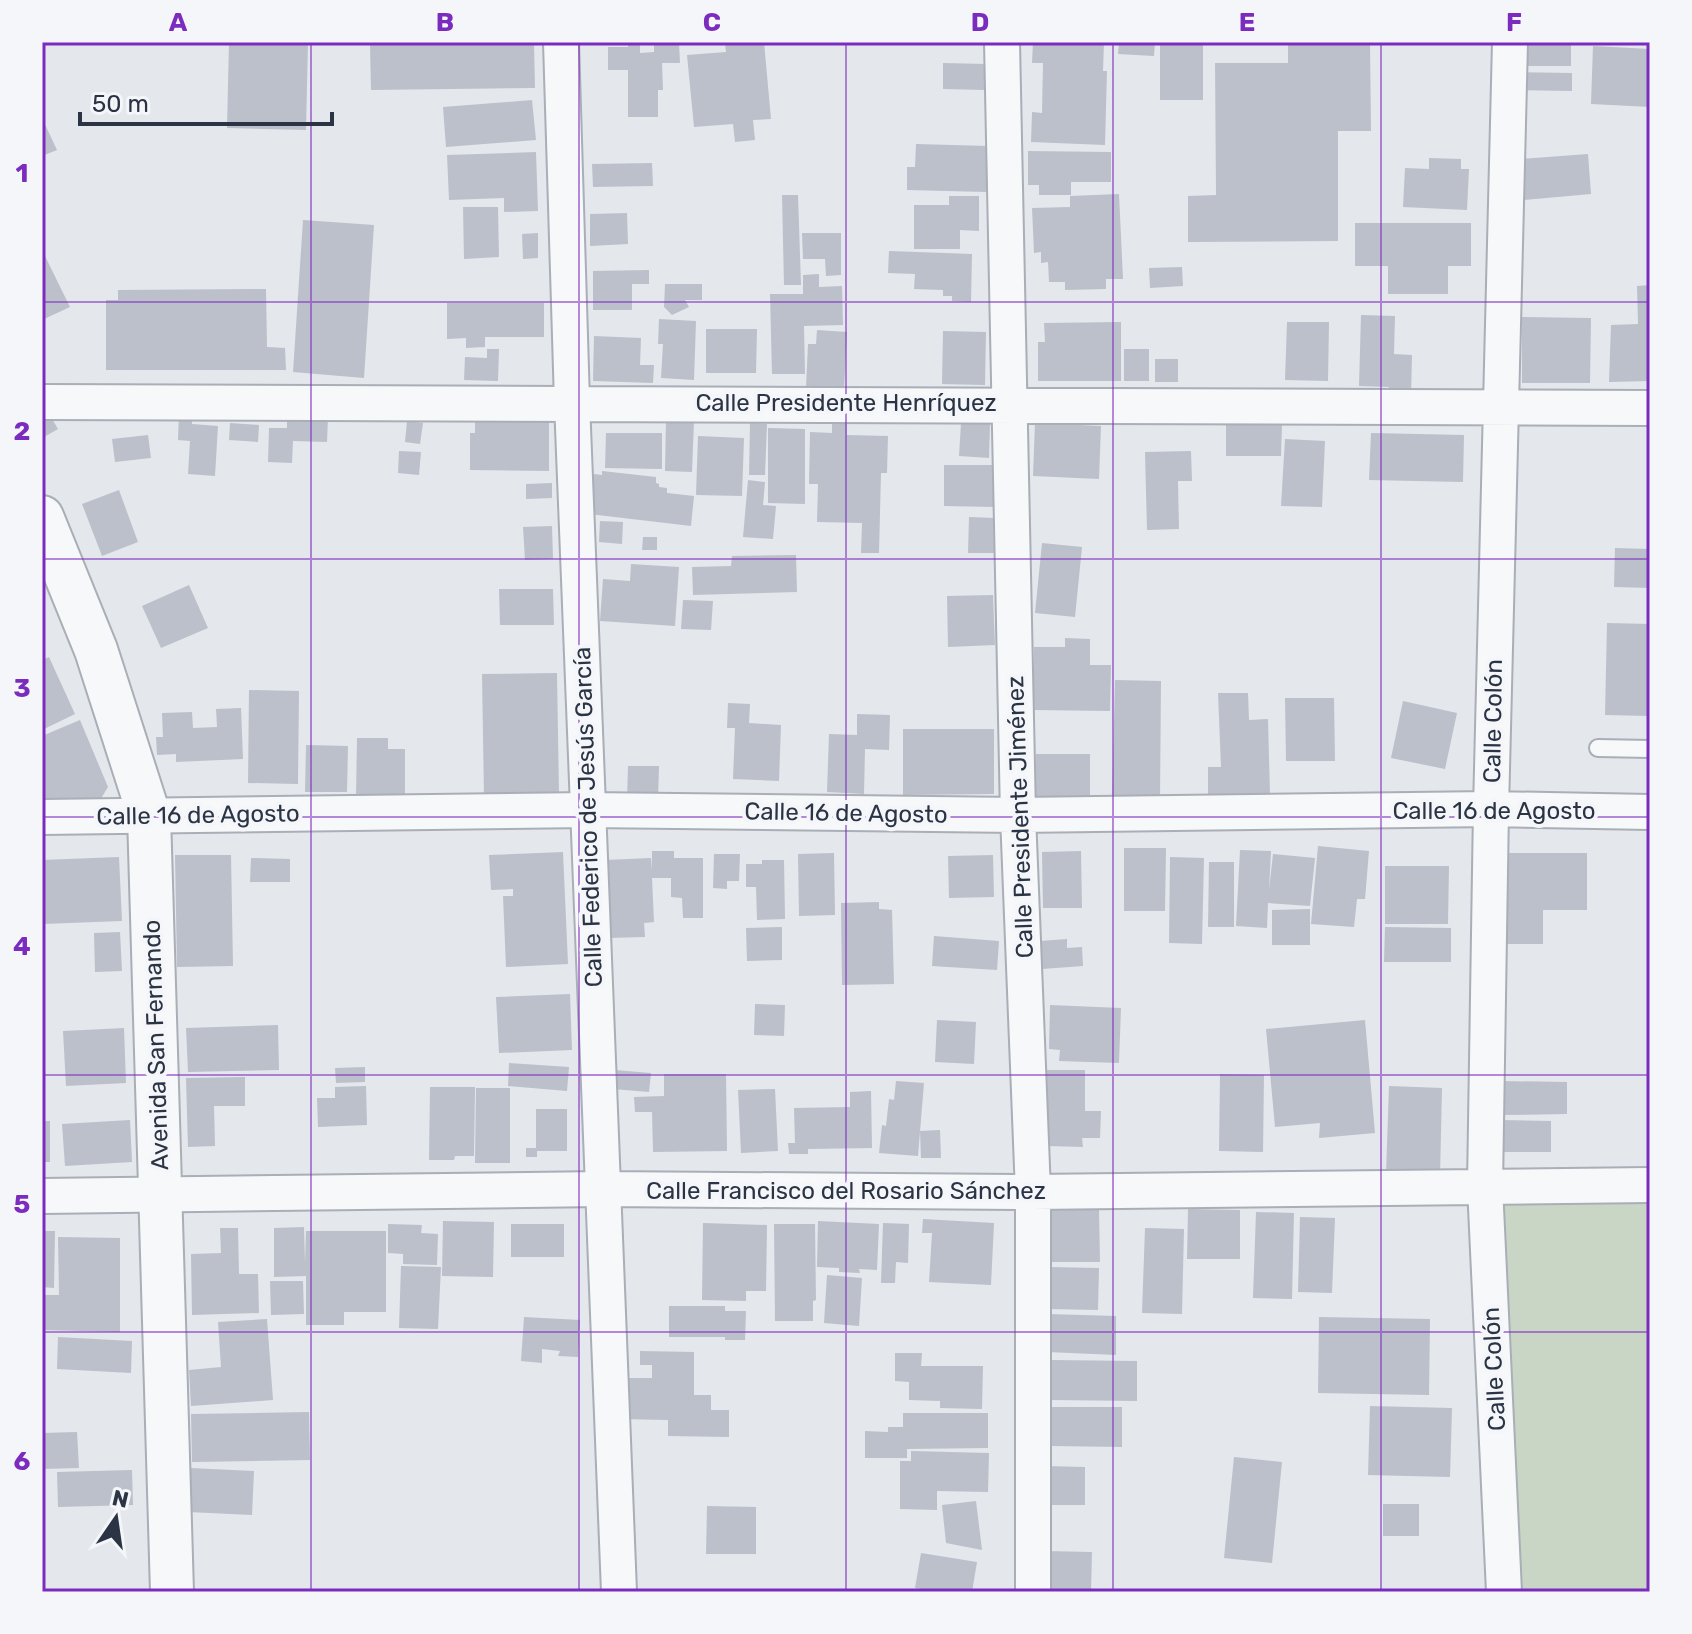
<svg xmlns="http://www.w3.org/2000/svg" width="1692" height="1634" viewBox="0 0 1692 1634" font-family="Rubik,sans-serif">
	<style>
		.green { fill: #c9d6c5 }
		.building { fill: #bbc0ca }
		.lines { fill: none; stroke-linecap: round; stroke-linejoin: round }
		.service-casing { stroke: #a9aeb7; stroke-width: 20 }
		.minor-casing { stroke: #a9aeb7; stroke-width: 38 }
		.tertiary-casing { stroke: #a9aeb7; stroke-width: 46 }
		.service { stroke: #f7f8fa; stroke-width: 16 }
		.minor { stroke: #f7f8fa; stroke-width: 34 }
		.tertiary { stroke: #f7f8fa; stroke-width: 42 }
		.grid { fill: none; stroke: #7b2cbf; stroke-width: 2; stroke-opacity: 0.55 }
		.labels { text-anchor: middle; stroke-width: 8; stroke-linejoin: round; paint-order: stroke }
		.street-label { font-size: 24px; fill: #2b3445; stroke: #f4f6f9 }
		.neatline { fill: none; stroke: #7b2cbf; stroke-width: 3 }
		.grid-label { font-size: 26px; text-anchor: middle; font-weight: bold; fill: #7b2cbf }
	</style>
	<rect width="100%" height="100%" fill="#e4e7ec"/>
	<path class="green" d="M1650 1185V1592H1504L1485 1186Z"/>
	<path class="building" d="M229 42H308L306 130 227 128Z
		M628 42H640V53L654 52V43H679L680 63H662L663 90H658V117H628V70H608V47H628Z
		M764 42 771 119 753 120 755 140 735 142 733 124 694 127 687 55 726 52 725 43Z
		M1033 42H1104L1103 71H1107L1105 145 1031 142 1032 112 1042 113 1043 63H1032Z
		M1119 42H1155L1154 56 1118 54Z
		M1160 42H1203V100H1160Z
		M1370 42 1371 131H1338V241L1188 242V196L1216 195 1215 63H1288V43Z
		M1510 42H1571V66H1510Z
		M534 44 535 88 371 90 370 45Z
		M1593 46 1650 49V107L1591 104Z
		M943 63 986 64 985 90 943 89Z
		M1516 72 1572 73V91L1516 90Z
		M532 100 536 140 446 147 443 107Z
		M42 118 57 150 42 156Z
		M916 144 988 146 986 192 907 190V167H915Z
		M1028 151 1111 152V182H1071V195H1039V185H1028Z
		M536 152 538 211 504 212V198L449 200 447 155Z
		M1588 154 1591 194 1523 200 1520 159Z
		M1429 158 1461 159V169H1469L1467 210 1403 207 1405 168 1429 169Z
		M652 163 653 186 593 187 592 164Z
		M1119 194 1123 279H1106V289L1065 290V282H1049L1048 262 1041 263V252L1034 253 1032 208 1070 207V196Z
		M782 195H798L801 285H784Z
		M949 196H979V231L960 230V249H914V205H949Z
		M463 207H498L499 257 464 259Z
		M627 213 628 244 590 246V214Z
		M303 220 374 225 364 378 293 372Z
		M1355 223H1471V266H1448V294H1388V266H1355Z
		M538 233V258L523 259 522 234Z
		M802 233H841V275L826 276 825 259H803Z
		M889 251 972 254 971 302 952 301V296H943V290L914 289 915 274 888 273Z
		M44 254 70 307 42 320V255Z
		M1182 267 1183 286 1150 288 1149 268Z
		M649 270V284H632V310H593V271Z
		M819 274V287L842 286 843 325 804 326 805 374H772L770 294H803V275Z
		M665 284H702V300H685L689 307 672 315 664 307Z
		M1650 285V381L1609 382 1611 325 1638 324 1637 286Z
		M266 289 267 347 285 348 286 370H106V300H118V290Z
		M447 303H544V337H485V347L466 348V338L447 339Z
		M1361 315 1395 316 1394 354 1412 355 1411 396 1387 395 1389 387 1359 386Z
		M1522 317 1591 318 1590 383H1522Z
		M659 319 696 321 694 380 661 378 663 344H658Z
		M1121 322V381H1038V342H1045L1044 323Z
		M1287 322H1329L1328 381 1285 380Z
		M706 329H757L756 373H706Z
		M817 330 847 332 844 390 806 388 808 344H816Z
		M943 331 986 332 985 385 942 384Z
		M594 336 641 338 640 365H654L653 383 593 381Z
		M487 349H499L498 381 464 380 465 357 487 358Z
		M1124 349H1149V381H1124Z
		M1155 359H1178V382H1155Z
		M179 413 192 414V424L218 426 215 476 188 474 190 441 178 440Z
		M287 416 328 417 327 442 293 441 292 463 268 462 269 428H287Z
		M51 417 58 429 44 437 42 422Z
		M475 417 549 418V471L470 470V433H475Z
		M666 420 694 421 692 472 665 471Z
		M407 421 423 423 420 444 405 442Z
		M230 423 259 425 258 442 229 440Z
		M750 423 767 424 765 475H749Z
		M832 423 847 424V435L888 436 887 473H881L879 553H861L862 523 817 522 818 484H809L810 432 832 433Z
		M961 423 990 424 989 458 959 456Z
		M1035 423 1101 426 1099 479 1033 476Z
		M1226 423 1282 425 1281 456H1226Z
		M768 428 805 429V504L768 503Z
		M606 433H662V469L605 468Z
		M1371 433 1464 435 1463 482 1369 480Z
		M148 435 151 458 115 462 112 439Z
		M698 436 744 438 742 496 696 495Z
		M1285 439 1325 441 1322 507 1281 506Z
		M399 451 421 452 419 475 398 473Z
		M1191 451 1192 481H1178L1179 529 1147 530 1145 452Z
		M944 465H996L995 507 944 506Z
		M602 471 656 477V483L659 484V487L667 488V493L694 496 691 526 589 514 594 474 602 475Z
		M748 480 765 482 763 505 776 506 773 539 743 537Z
		M552 483V498L526 499V484Z
		M119 490 138 542 102 556 82 504Z
		M969 517 995 518V553H968Z
		M600 521 623 522 622 544 599 542Z
		M552 526 553 559 525 560 523 527Z
		M643 537H657V550H642Z
		M1042 543 1082 547 1075 617 1035 613Z
		M1615 548 1650 549V588L1614 587Z
		M796 555 797 592 693 595 692 567 731 566 732 556Z
		M631 564 679 567 675 626 600 621 603 579 630 581Z
		M189 585 208 628 161 648 142 606Z
		M499 589H553L554 625H500Z
		M993 595 995 645 948 647 947 596Z
		M683 600 713 601 711 630 681 629Z
		M1607 623 1650 624V716L1605 715Z
		M1065 638 1090 639V665H1111L1110 711 1034 710V647H1065Z
		M49 657 75 714 42 730V660Z
		M557 673 559 795 484 796 482 674Z
		M1115 680 1161 681 1160 800 1112 801Z
		M249 690 299 691 298 784 248 783Z
		M1218 693H1248L1249 720 1268 719 1270 795 1208 797V767H1221Z
		M1285 698H1334L1335 761H1286Z
		M1403 701 1457 713 1445 769 1391 758Z
		M728 703 750 704 749 723 781 725 779 781 733 779 735 728H727Z
		M241 708 243 759 176 762V754L157 755 156 737H163L162 713 192 712 193 728 217 727 216 709Z
		M857 714 890 715 889 750 865 749 864 794 827 792 829 734 857 735Z
		M80 720 108 787 97 805 42 804V736Z
		M903 729H994V794L903 795Z
		M357 738H388V749H405V798L356 797Z
		M306 745 348 746 347 792H305Z
		M1036 754H1090V797H1036Z
		M628 766H659L658 801 627 800Z
		M1318 846 1369 851 1365 899H1357L1354 927 1311 924Z
		M1124 848H1166L1165 911H1124Z
		M1240 850 1271 851 1269 890 1273 854 1315 858 1310 906 1268 903 1267 928 1236 926Z
		M652 851H674V858H703V918H683L682 898 671 897V878H652L654 922 644 923 645 937 608 938 605 860 651 858 652 871Z
		M1081 851 1082 908H1043L1042 852Z
		M563 852 568 964 506 967 503 896H513V889L491 890 489 855Z
		M834 853 835 915 799 916 798 854Z
		M1497 853H1587V910H1543V944H1497Z
		M714 854H740L739 881H727V889L713 888Z
		M175 855H231L233 966 177 967Z
		M993 855 994 897 949 898 948 856Z
		M119 857 122 921 43 924 42 860Z
		M1170 857 1204 858 1202 944 1169 943Z
		M251 858 290 859V882H250Z
		M762 860H784L785 919 757 920 756 887H746V864H762Z
		M1209 862H1234V927H1208Z
		M1385 866H1449L1448 924H1385Z
		M879 902V909L892 910 894 984 842 985 841 903Z
		M1310 909V945H1272V910Z
		M782 927V960L747 961 746 928Z
		M1385 927 1451 928V962H1384Z
		M120 932 122 971 95 972 94 933Z
		M934 936 999 941 997 970 932 966Z
		M1067 939V948L1082 947 1083 966 1042 969 1040 941Z
		M570 994 572 1050 499 1053 496 997Z
		M755 1004 785 1005 784 1036 754 1035Z
		M1050 1005 1121 1008 1119 1063 1059 1061 1060 1050 1049 1049Z
		M937 1020 976 1022 974 1064 935 1062Z
		M1365 1020 1375 1133 1319 1138 1320 1123 1275 1127 1266 1029Z
		M278 1025 279 1070 188 1072 186 1028Z
		M124 1028 126 1083 66 1086 63 1031Z
		M509 1063 569 1067 567 1091 508 1086Z
		M365 1067V1082L336 1083 335 1068Z
		M615 1070 651 1073 649 1092 613 1089Z
		M1047 1070H1085V1111H1101L1100 1138H1082L1083 1147 1048 1146Z
		M664 1074H726L727 1151 653 1152 652 1112H635L634 1097 664 1096Z
		M1220 1074 1264 1075 1263 1152 1219 1151Z
		M245 1077V1106H214L215 1146 188 1147 186 1078Z
		M896 1081 924 1083 918 1156 879 1153 882 1125 886 1126 889 1099 894 1100Z
		M1501 1081 1567 1082V1114L1502 1115Z
		M366 1086 367 1125 318 1127 317 1098H335V1087Z
		M1389 1086 1442 1088 1440 1176 1386 1174Z
		M430 1087H475L474 1156H455L454 1160H429Z
		M476 1088H510V1163H475Z
		M775 1089 778 1151 741 1153 738 1090Z
		M871 1091 872 1148 808 1149V1154H789L788 1143H795L794 1108 850 1107V1092Z
		M536 1109H567V1151H537V1157H526V1148H536Z
		M130 1120 132 1162 65 1166 62 1124Z
		M1501 1120 1551 1121V1152H1500Z
		M42 1121H50V1162H42Z
		M940 1130 941 1158H921L920 1131Z
		M1188 1209 1240 1210V1259H1187Z
		M1048 1210H1099L1100 1262H1048Z
		M1256 1212 1294 1213 1292 1299 1253 1298Z
		M1300 1217 1335 1218 1332 1293 1298 1292Z
		M923 1219 994 1223 991 1285 929 1282 932 1233H922Z
		M443 1221 494 1222 493 1277 442 1276Z
		M818 1221 879 1224 877 1270 859 1269 860 1273 839 1272V1268L817 1267Z
		M703 1223 767 1225 766 1291H746V1301L702 1300Z
		M883 1223 909 1224 908 1263 896 1262 895 1283H881Z
		M388 1224 422 1225 421 1233 438 1234 437 1265 403 1264V1254L388 1253Z
		M511 1224H564V1257H511Z
		M774 1224H815L816 1300 813 1301V1321H775Z
		M304 1227 305 1263 306 1231H386V1312H344V1325H306V1276L274 1277V1228Z
		M220 1228H238L239 1274H258L259 1313 192 1315 191 1254 221 1253Z
		M1145 1228 1184 1229 1182 1314 1142 1313Z
		M42 1231H55L54 1288 42 1287Z
		M58 1237 120 1238V1332L42 1330V1295H59Z
		M401 1266 441 1267 438 1329 399 1328Z
		M1049 1267 1099 1268 1098 1310 1049 1309Z
		M827 1275 862 1278 859 1326 824 1323Z
		M270 1281H303L304 1314 271 1315Z
		M669 1306H725V1311H746L745 1340H725V1337H669Z
		M1048 1314 1116 1316V1355L1047 1352Z
		M524 1317 580 1320 578 1357 558 1356 560 1351 542 1349V1363L521 1361Z
		M1319 1317 1430 1319 1429 1395 1318 1393Z
		M267 1319 273 1400 191 1406 189 1370 221 1367 218 1322Z
		M58 1337 132 1341 131 1373 57 1369Z
		M640 1351 694 1352V1395H711V1410H729V1437L668 1436V1420L620 1419V1378H652V1365H640Z
		M895 1353H922L921 1366H983L982 1409 940 1408V1401L909 1400V1382L895 1381Z
		M1051 1360 1137 1361V1401L1051 1400Z
		M1370 1406 1452 1408 1450 1477 1368 1475Z
		M1052 1407H1122V1447L1052 1446Z
		M309 1412 310 1460 192 1462 191 1414Z
		M903 1413H988V1448L907 1449V1458H865V1431L888 1432V1427H903Z
		M77 1432 79 1468 42 1469V1433Z
		M911 1451 989 1453 988 1492 937 1491V1510L900 1509V1461H911Z
		M1234 1457 1282 1462 1272 1563 1224 1558Z
		M1044 1466 1085 1467V1505H1043Z
		M190 1468 254 1471 252 1515 188 1512Z
		M132 1470 133 1505 58 1507 57 1472Z
		M976 1501 982 1550 946 1543 942 1505Z
		M1383 1504H1419V1536H1383Z
		M707 1506 756 1507V1554H706Z
		M1044 1551 1092 1552 1091 1592H1043Z
		M921 1553 977 1562 972 1592H940L915 1588Z"/>
	<g class="lines">
		<g class="service-casing">
			<path id="service" d="M1598 748 1650 749"/>
		</g>
		<g class="minor-casing">
			<path id="minor" d="M561 42 572 402 619 1592
				M1002 42 1018 815 1033 1192V1592
				M42 402 1650 408
				M42 817 588 810 1018 815 1491 809 1650 812
				M42 1196 602 1189 1033 1192 1650 1185
				M1504 1592 1485 1186 1491 809 1510 42"/>
		</g>
		<g class="tertiary-casing">
			<path id="tertiary" d="M42 517 96 650 149 815 172 1592"/>
		</g>
		<use href="#service" class="service"/>
		<use href="#minor" class="minor"/>
		<use href="#tertiary" class="tertiary"/>
	</g>
	<path class="grid" d="M311 42V1592M579 42V1592M846 42V1592M1113 42V1592M1381 42V1592M42 302H1650M42 559H1650M42 817H1650M42 1075H1650M42 1332H1650"/>
	<g class="labels">
		<g class="street-label">
			<text x="846" y="411">Calle Presidente Henríquez</text>
			<text transform="translate(1493 721) rotate(-89)" y="8">Calle Colón</text>
			<text x="1494" y="819">Calle 16 de Agosto</text>
			<text transform="translate(846 813) rotate(1)" y="8">Calle 16 de Agosto</text>
			<text transform="translate(198 815) rotate(-1)" y="8">Calle 16 de Agosto</text>
			<text transform="translate(588 817) rotate(-92)" y="8">Calle Federico de Jesús García</text>
			<text transform="translate(1020 817) rotate(-92)" y="8">Calle Presidente Jiménez</text>
			<text transform="translate(156 1045) rotate(-92)" y="8">Avenida San Fernando</text>
			<text x="846" y="1199">Calle Francisco del Rosario Sánchez</text>
			<text transform="translate(1494 1369) rotate(-93)" y="8">Calle Colón</text>
		</g>
	</g>
	<rect width="1692" height="1634" fill="none" stroke="#f4f6f9" stroke-width="88"/>
	<g transform="translate(116 1518) rotate(13)" stroke="#f4f6f9" stroke-width="6" paint-order="stroke">
	<path d="M0-6L14 30L0 20L-14 30Z" fill="#2b3445"/>
	<text y="-12" font-size="22" font-weight="bold" text-anchor="middle" fill="#2b3445">N</text>
	</g>
	<path d="M80 112v12h252v-12" fill="none" stroke="#2b3445" stroke-width="4"/>
	<text x="92" y="112" font-size="24" fill="#2b3445" stroke="#f4f6f9" stroke-width="6" paint-order="stroke">50 m</text>
	<rect x="44" y="44" width="1604" height="1546" class="neatline"/>
	<g class="grid-label">
		<text x="178" y="31">A</text>
		<text x="445" y="31">B</text>
		<text x="712" y="31">C</text>
		<text x="980" y="31">D</text>
		<text x="1247" y="31">E</text>
		<text x="1514" y="31">F</text>
		<text x="22" y="182">1</text>
		<text x="22" y="440">2</text>
		<text x="22" y="697">3</text>
		<text x="22" y="955">4</text>
		<text x="22" y="1213">5</text>
		<text x="22" y="1470">6</text>
	</g>
</svg>
